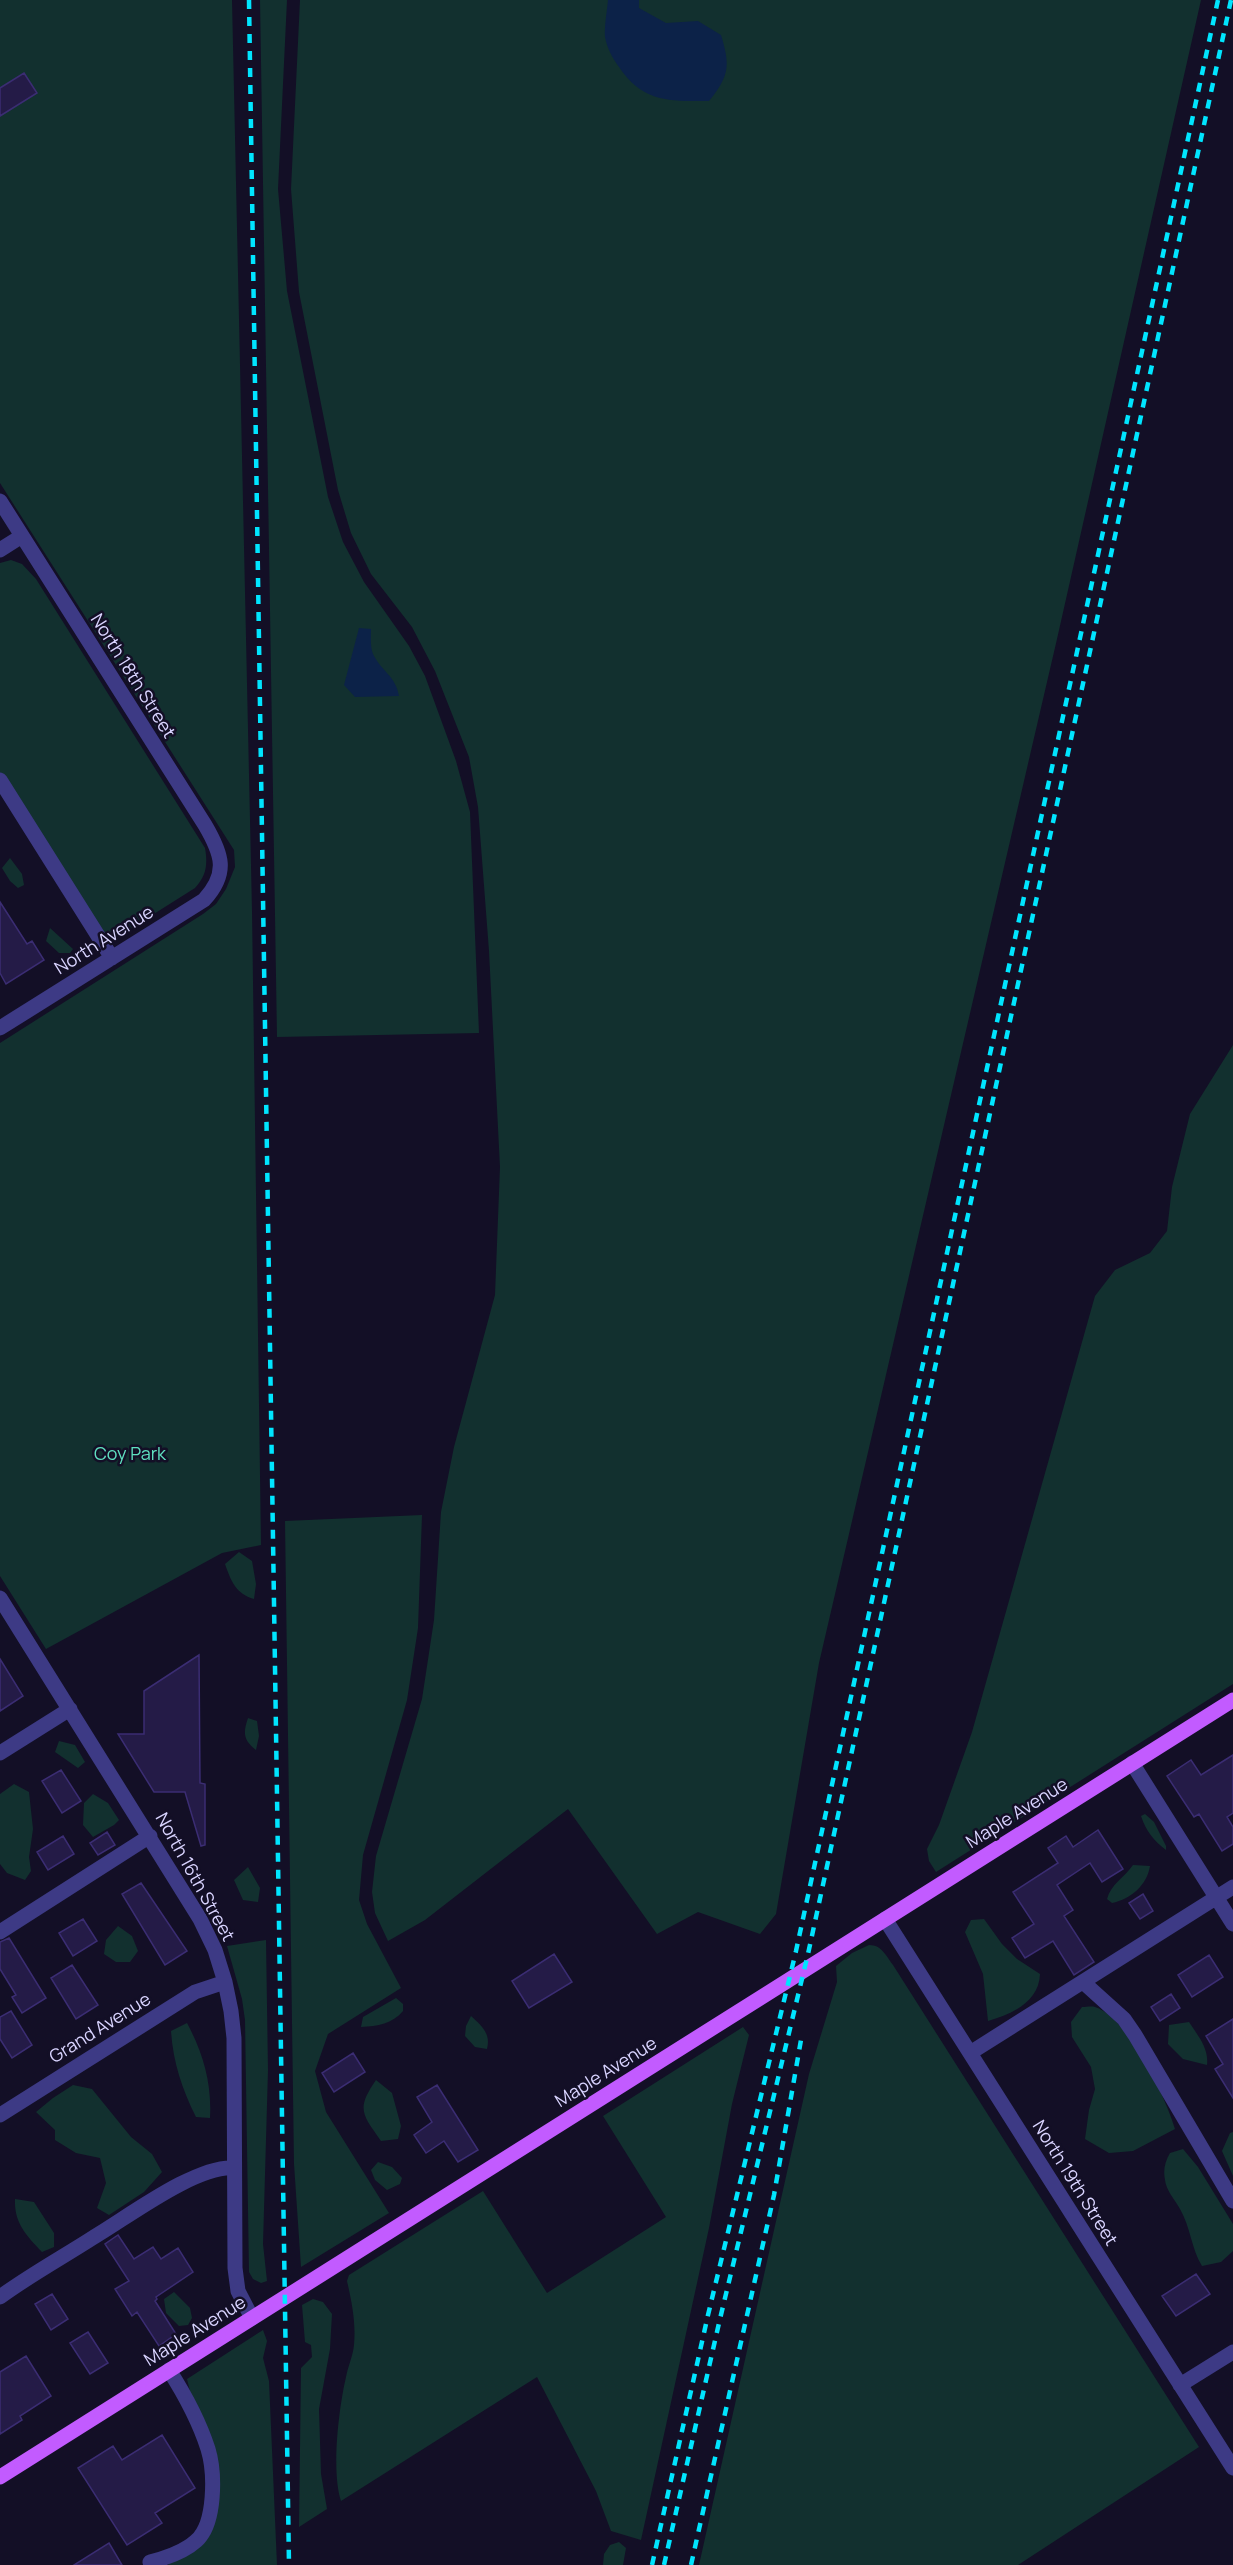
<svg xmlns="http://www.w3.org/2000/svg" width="1233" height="2565" viewBox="0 0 1233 2565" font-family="Manrope,sans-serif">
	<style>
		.green { fill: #12302f }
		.water { fill: #0c2248 }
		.building { fill: #241b47; stroke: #3b2d73; stroke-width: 1.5 }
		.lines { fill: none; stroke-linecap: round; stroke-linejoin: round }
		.minor { stroke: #3d3a85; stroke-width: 15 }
		.major { stroke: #c25bff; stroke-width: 15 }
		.rail { stroke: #00e5ff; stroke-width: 4.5; stroke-dasharray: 9 8; stroke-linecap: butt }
		.labels { text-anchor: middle; stroke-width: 5; stroke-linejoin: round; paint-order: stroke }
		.street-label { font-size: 18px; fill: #d9d4ff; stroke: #130f26 }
		.park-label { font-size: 18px; fill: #5fe0c0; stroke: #130f26 }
	</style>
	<rect width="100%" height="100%" fill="#130f26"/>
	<path class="green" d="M0 0H232L252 911 261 1545 222 1553 46 1649 0 1576V1043L203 914 216 904 226 889 235 867 234 850 0 483Z
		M260 0H287L278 189 287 291 328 497 343 542 364 582 409 646 425 676 456 761 470 812 479 1033 277 1037Z
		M300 0H1201L1057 639 819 1663 776 1914 760 1934 698 1912 657 1934 568 1809 425 1920 388 1941 375 1913 372 1892 376 1856 422 1699 434 1620 441 1512 454 1447 495 1295 500 1167 489 951 478 807 469 757 435 671 412 627 371 574 351 533 338 490 299 292 291 189Z
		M11 560 22 564 36 579 205 848C208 865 206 876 195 888L111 941 106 940 0 775V563Z
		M10 858 22 874 24 885 18 888 10 881 2 868Z
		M50 928 73 949 70 953H59L46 941Z
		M1233 1045V1684L936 1872 929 1861 927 1849 939 1825 972 1732 1095 1296 1115 1270 1150 1253 1167 1231 1172 1187 1190 1114Z
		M422 1515 418 1628 407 1700 363 1855 359 1900 367 1924 401 1988 328 2034 315 2071 326 2112 389 2213 301 2267 294 2164 285 1521Z
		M239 1552 252 1561 256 1584 254 1599C236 1594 231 1581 225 1564Z
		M248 1718 257 1721 259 1736 256 1750C243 1740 243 1733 248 1718Z
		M59 1741 75 1745 85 1762 78 1768 55 1752Z
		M14 1784 29 1792 33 1829 29 1857 31 1871 25 1880 7 1873 0 1864V1794Z
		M93 1794 108 1803 119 1820 114 1825 93 1837 83 1825 84 1803Z
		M1145 1814 1154 1822 1166 1846V1850C1154 1841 1146 1831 1141 1816Z
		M1133 1865 1150 1866C1147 1885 1131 1899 1112 1903L1107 1899C1111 1884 1124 1878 1133 1865Z
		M248 1867 260 1888 258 1902 243 1900 234 1880Z
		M984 1919 1002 1944 1017 1959 1040 1974C1039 2002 1012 2014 988 2021L983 1974 965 1932 971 1920Z
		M118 1926 132 1936 138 1951 130 1962H116L104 1954 106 1940Z
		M266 1940 268 2070 263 2244 267 2281 261 2283 253 2279 249 2272 245 2020 242 1999 227 1946Z
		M869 1945C882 1945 886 1956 893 1965L1199 2447 1018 2565H699L809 2074 837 1982 836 1966 852 1953Z
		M396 1998 403 2004V2011C392 2024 378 2026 361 2027L363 2017Z
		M1082 2007C1086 2007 1092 2006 1095 2007 1128 2017 1166 2098 1175 2129L1133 2151 1109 2153 1085 2139 1089 2110 1095 2089 1091 2067 1072 2037 1071 2022Z
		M471 2016C482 2026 491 2034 487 2049L475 2047 465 2036 466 2026Z
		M1189 2022C1198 2036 1209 2048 1207 2065L1183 2059 1168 2044 1169 2025Z
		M187 2023C203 2053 212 2083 210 2118L196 2117C182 2089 173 2062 171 2031Z
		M743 2027 749 2035 732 2104 709 2228 641 2540 611 2531 596 2491 537 2377 341 2501C331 2471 339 2407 346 2377 348 2366 353 2356 354 2345 356 2323 352 2303 347 2281L349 2275 483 2191 547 2293 666 2217 603 2116Z
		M376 2080 392 2093 401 2126 398 2139 381 2141C362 2114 356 2109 376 2080Z
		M73 2085 92 2089 131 2137 152 2154 162 2172 144 2192 109 2215 97 2208 106 2183 100 2158 76 2153 55 2140V2130L36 2112 53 2098Z
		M1233 2132V2176L1222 2151 1230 2133Z
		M1183 2149 1198 2167 1233 2224V2251L1221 2262 1202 2266C1191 2248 1191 2228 1180 2209 1175 2200 1166 2190 1165 2180 1163 2169 1165 2162 1170 2153Z
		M378 2162 392 2167 402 2178 400 2184 387 2190 375 2180 371 2170Z
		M15 2199 34 2202 54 2233V2247L42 2252C26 2235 14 2223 15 2199Z
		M174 2292 190 2308 192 2318 188 2325 179 2326 166 2313 164 2299Z
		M313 2299 323 2302 332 2314 330 2349 319 2409 321 2474 327 2509 299 2527 301 2368 312 2357 311 2345 305 2342 302 2305Z
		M263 2330 267 2341 263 2358 269 2381 277 2565H168C176 2557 187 2554 197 2548 214 2538 215 2519 217 2502L187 2379Z
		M619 2542 626 2548 623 2565H603L604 2554 610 2545Z"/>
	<path class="water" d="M608 0H639V8L666 23 698 21 721 35C730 65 730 75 709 101 670 101 643 103 619 67 613 59 607 48 605 37 604 26 607 12 608 0Z
		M359 628 371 629C371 636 370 647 373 654 381 671 396 676 399 696L355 697 344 685Z"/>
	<path class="building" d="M24 73 37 93 0 116V88Z
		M0 902 27 944 32 941 44 960 6 984 0 973Z
		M199 1655 200 1783 205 1784V1845L201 1846 185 1792H154L118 1734H144V1691Z
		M0 1659 23 1696 0 1711Z
		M1233 1755V1813L1227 1817 1233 1827V1844L1222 1851 1199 1814 1194 1817 1167 1776 1191 1760 1201 1775Z
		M61 1770 81 1801 62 1813 42 1781Z
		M1098 1830 1123 1869 1102 1882 1090 1863 1057 1885 1073 1910 1064 1916 1094 1962 1074 1975 1053 1941 1025 1958 1012 1938 1034 1924 1013 1892 1058 1863 1048 1848 1066 1836 1073 1847Z
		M107 1832 115 1845 98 1855 90 1843Z
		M63 1836 74 1854 48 1870 37 1852Z
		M141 1883 187 1951 165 1965 122 1894Z
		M1143 1894 1153 1911 1140 1919 1129 1903Z
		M83 1919 97 1941 73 1956 59 1933Z
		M9 1938 46 1998 22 2013 12 1997 16 1995 0 1969V1942Z
		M554 1954 572 1982 529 2008 512 1981Z
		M1209 1955 1223 1977 1192 1997 1178 1975Z
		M72 1965 98 2005 76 2019 51 1978Z
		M1171 1994 1180 2008 1160 2021 1151 2007Z
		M11 2011 32 2045 12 2058 0 2039V2017Z
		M1233 2019V2098L1215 2069 1223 2064 1206 2036Z
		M353 2053 365 2072 334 2092 322 2073Z
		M437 2085 478 2150 458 2162 444 2141 426 2153 414 2135 432 2122 417 2097Z
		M118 2235 134 2259 153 2247 161 2259 178 2248 193 2272 156 2297 157 2299 155 2301 176 2334 159 2346 137 2312 132 2316 115 2289 129 2281 105 2244Z
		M1196 2274 1210 2294 1176 2316 1162 2296Z
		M52 2294 68 2319 51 2330 35 2304Z
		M88 2332 108 2363 90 2374 70 2343Z
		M26 2356 51 2396 20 2416 22 2420 0 2434V2372Z
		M162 2435 195 2488 155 2513 162 2523 127 2545 78 2468 113 2446 122 2460Z
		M109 2543 122 2565H74Z"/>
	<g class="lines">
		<path class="minor" d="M0 501 205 825C222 854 229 873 204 900L0 1028
			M0 550 22 536
			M0 780 112 958
			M0 1598 200 1919 215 1950 225 1982 231 2011 234 2038 235 2268 238 2291 252 2318
			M0 1753 70 1709
			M1132 1763 1233 1924
			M885 1919 1233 2468
			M0 1932 150 1836
			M1083 1982 1124 2019 1135 2035 1233 2201
			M970 2053 1233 1887
			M0 2115 195 1992 225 1982
			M0 2297C30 2275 63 2257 94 2237 128 2217 196 2165 234 2168
			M1180 2385 1233 2352
			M150 2562C166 2558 184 2552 196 2541 216 2524 215 2472 208 2449 199 2421 185 2395 169 2370"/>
		<path class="major" d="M0 2477 1233 1700"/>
		<path class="rail" d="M249 0 289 2565
			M652 2565 708 2315 796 1951 1218 0
			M664 2565 719 2323 808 1954 1231 0
			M691 2565 774 2195 802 2034"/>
	</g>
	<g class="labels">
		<g class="street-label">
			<text transform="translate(133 676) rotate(58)" y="6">North 18th Street</text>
			<text transform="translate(104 940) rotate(-32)" y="6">North Avenue</text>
			<text transform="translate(1017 1813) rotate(-32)" y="6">Maple Avenue</text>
			<text transform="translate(195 1877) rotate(61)" y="6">North 16th Street</text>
			<text transform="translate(100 2028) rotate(-32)" y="6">Grand Avenue</text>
			<text transform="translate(606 2072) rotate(-32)" y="6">Maple Avenue</text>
			<text transform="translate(1075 2183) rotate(58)" y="6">North 19th Street</text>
			<text transform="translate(195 2331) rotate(-32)" y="6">Maple Avenue</text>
		</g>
		<g class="park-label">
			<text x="130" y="1460">Coy Park</text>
		</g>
	</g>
</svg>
